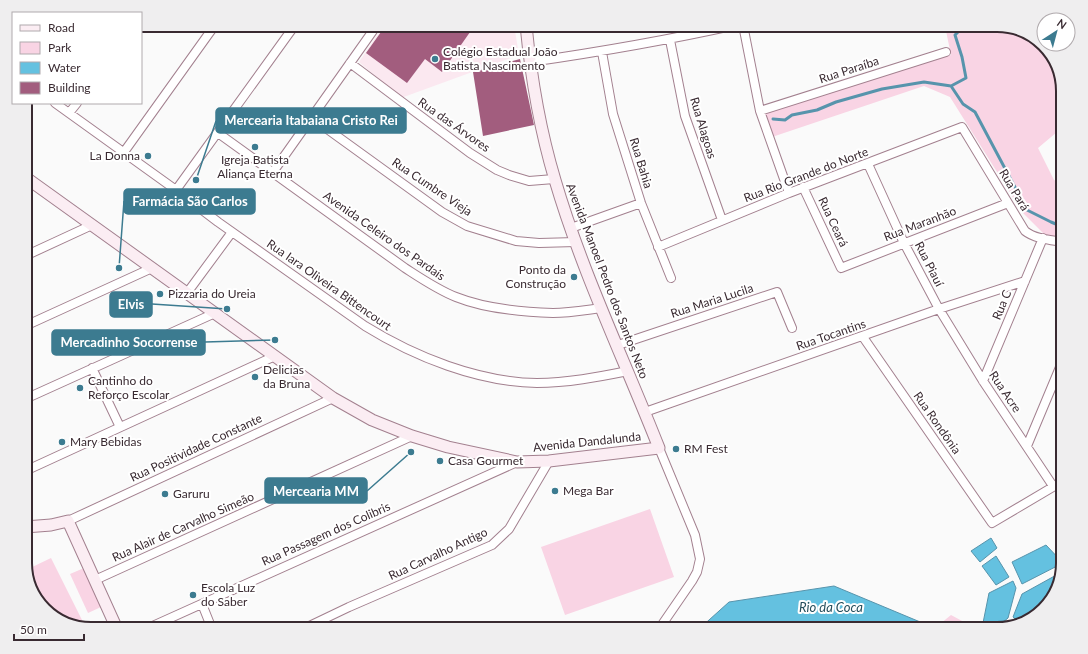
<svg xmlns="http://www.w3.org/2000/svg" width="1088" height="654" viewBox="0 0 1088 654" font-family="Lato,sans-serif">
	<style>
		.built { fill: #fbe8f0 }
		.green { fill: #f9d4e4 }
		.water { fill: #64c1e0; stroke: #5794ac }
		.lines { fill: none; stroke-linecap: round; stroke-linejoin: round }
		.stream { stroke: #5794ac; stroke-width: 3 }
		.building { fill: #a25d7e }
		.street-casing { stroke: #a3808f; stroke-width: 10 }
		.secondary-casing { stroke: #a3808f; stroke-width: 13 }
		.street { stroke: #fff; stroke-width: 8 }
		.secondary { stroke: #fbedf3; stroke-width: 11 }
		.poi-dot { fill: #3c7b90; stroke: #fff; stroke-width: 1.5 }
		.labels { text-anchor: middle; stroke-width: 4; stroke-linejoin: round; paint-order: stroke }
		.poi-label { font-size: 12px; fill: #392a31; stroke: #fff; text-anchor: start }
		.street-label { font-size: 12px; fill: #392a31; stroke: #fff }
		.water-label { font-size: 13px; font-style: italic; fill: #264f5d; stroke: #fff }
		.rim { fill: none; stroke: #392a31; stroke-width: 2 }
		.leader { fill: none; stroke: #3c7b90; stroke-width: 1.5 }
		.callout-dot { fill: #3c7b90; stroke: #fff; stroke-width: 1.5 }
		.callout { fill: #3c7b90; stroke: #3c7b90; stroke-width: 1.5 }
		.callout-label { font-size: 13px; text-anchor: middle; font-weight: bold; fill: #fff }
	</style>
	<rect width="100%" height="100%" fill="#fafafa"/>
	<path class="built" d="M384 25H514L519 55 401 98 359 62Z"/>
	<path class="green" d="M948 25H997L1030 34 1054 58 1063 87V127L1038 148 1054 180 1063 184V238L1046 236 1022 212 950 97 924 86 772 137 764 114 951 55 945 26Z
		M650 509 674 577 565 615 541 547Z
		M51 558 86 628 58 620 34 596 26 570Z
		M84 568 101 607 88 613 70 574Z
		M951 615 977 629H937L935 628Z"/>
	<path class="water" d="M991 538 997 548 980 562 971 551Z
		M1046 545 1063 563 1022 584 1012 562Z
		M996 556 1009 577 996 585 982 566Z
		M1060 573 1054 596 1030 620 1020 623 1013 617 1022 594Z
		M1013 581 1016 588 1008 618 995 629H992L983 623 989 593Z
		M834 586 937 629H844L840 627 818 629H699L729 602Z"/>
	<g class="lines">
		<path class="stream" d="M951 86 966 78 962 57 955 35 965 25
			M773 119 785 120 792 115 817 110 836 102 882 89 924 82 951 86 963 104 975 112 1027 210 1051 222 1063 227"/>
	</g>
	<path class="building" d="M386 25H389L393 28 396 25H475L442 72 425 59 407 83 366 53Z
		M520 59 534 125 483 136 473 72Z"/>
	<g class="lines">
		<g class="street-casing">
			<path id="street" d="M743 25 760 111 789 193
				M670 40 685 116 722 220
				M602 52 613 114 641 203 671 278
				M530 62C599 52 668 40 736 25
				M350 63 470 153 497 170 509 175 529 181 554 179
				M55 103 176 190 218 222 365 326C415 357 478 382 537 383 567 383 598 377 628 371
				M760 111 946 52
				M69 113 77 103
				M312 118 442 212 467 226 516 241 539 243 576 242
				M218 133 405 268C422 279 438 290 456 297 486 309 521 312 553 313 569 313 586 310 602 308
				M124 152 215 25
				M868 164 904 243 939 309 983 381 1053 486
				M273 172 377 25
				M803 187 841 268 1008 203
				M176 190 295 25
				M571 228 641 203
				M658 247 789 193 962 127 1025 231C1035 239 1051 240 1063 242
				M25 256 92 225
				M187 293 232 232
				M25 326 152 268
				M863 337 992 523 1063 481
				M618 345 777 292 792 328
				M92 368 120 427
				M983 381 1043 238
				M25 399 215 313
				M645 412 939 309 1025 281
				M1027 446 1063 360
				M25 471 275 356
				M68 521 333 398
				M95 580 412 436
				M202 604 212 629
				M146 629 517 462
				M303 629 349 607 492 545 509 529 549 461
				M659 629 692 581 697 572 700 559 695 535 659 448"/>
		</g>
		<g class="secondary-casing">
			<path id="secondary" d="M25 177 333 398 372 420 412 436 448 447 517 462 549 461 659 448C624 359 582 272 555 180 540 130 531 77 526 25
				M25 527 51 525 68 521 117 629"/>
		</g>
		<use href="#street" class="street"/>
		<use href="#secondary" class="secondary"/>
	</g>
	<g class="poi-dot">
		<circle cx="435" cy="59" r="4"/>
		<circle cx="255" cy="147" r="4"/>
		<circle cx="148" cy="156" r="4"/>
		<circle cx="574" cy="277" r="4"/>
		<circle cx="160" cy="294" r="4"/>
		<circle cx="255" cy="377" r="4"/>
		<circle cx="80" cy="388" r="4"/>
		<circle cx="62" cy="442" r="4"/>
		<circle cx="676" cy="449" r="4"/>
		<circle cx="440" cy="461" r="4"/>
		<circle cx="555" cy="491" r="4"/>
		<circle cx="165" cy="494" r="4"/>
		<circle cx="193" cy="595" r="4"/>
	</g>
	<g class="labels">
		<g class="poi-label">
			<text x="443" y="56">Colégio Estadual João<tspan x="443" dy="14">Batista Nascimento</tspan></text>
			<text x="140" y="160" text-anchor="end">La Donna</text>
			<text x="255" y="164" text-anchor="middle">Igreja Batista<tspan x="255" dy="14">Aliança Eterna</tspan></text>
			<text x="566" y="274" text-anchor="end">Ponto da<tspan x="566" dy="14">Construção</tspan></text>
			<text x="168" y="298">Pizzaria do Ureia</text>
			<text x="263" y="374">Delicias<tspan x="263" dy="14">da Bruna</tspan></text>
			<text x="88" y="385">Cantinho do<tspan x="88" dy="14">Reforço Escolar</tspan></text>
			<text x="70" y="446">Mary Bebidas</text>
			<text x="684" y="453">RM Fest</text>
			<text x="448" y="465">Casa Gourmet</text>
			<text x="563" y="495">Mega Bar</text>
			<text x="173" y="498">Garuru</text>
			<text x="201" y="592">Escola Luz<tspan x="201" dy="14">do Saber</tspan></text>
		</g>
		<g class="street-label">
			<text transform="translate(849 70) rotate(-18)" y="4">Rua Paraíba</text>
			<text transform="translate(454 125) rotate(35)" y="4">Rua das Árvores</text>
			<text transform="translate(703 128) rotate(73)" y="4">Rua Alagoas</text>
			<text transform="translate(641 163) rotate(73)" y="4">Rua Bahia</text>
			<text transform="translate(806 175) rotate(-21)" y="4">Rua Rio Grande do Norte</text>
			<text transform="translate(432 187) rotate(34)" y="4">Rua Cumbre Vieja</text>
			<text transform="translate(1014 190) rotate(59)" y="4">Rua Pará</text>
			<text transform="translate(833 222) rotate(65)" y="4">Rua Ceará</text>
			<text transform="translate(920 224) rotate(-21)" y="4">Rua Maranhão</text>
			<text transform="translate(384 236) rotate(35)" y="4">Avenida Celeiro dos Pardais</text>
			<text transform="translate(929 264) rotate(63)" y="4">Rua Piauí</text>
			<text transform="translate(607 281) rotate(69)" y="4">Avenida Manoel Pedro dos Santos Neto</text>
			<text transform="translate(329 285) rotate(35)" y="4">Rua Iara Oliveira Bittencourt</text>
			<text transform="translate(712 301) rotate(-18)" y="4">Rua Maria Lucila</text>
			<text transform="translate(1002 305) rotate(-67)" y="4">Rua C</text>
			<text transform="translate(831 335) rotate(-19)" y="4">Rua Tocantins</text>
			<text transform="translate(1005 392) rotate(56)" y="4">Rua Acre</text>
			<text transform="translate(937 423) rotate(55)" y="4">Rua Rondônia</text>
			<text transform="translate(587 442) rotate(-6)" y="4">Avenida Dandalunda</text>
			<text transform="translate(196 448) rotate(-25)" y="4">Rua Positividade Constante</text>
			<text transform="translate(183 527) rotate(-24)" y="4">Rua Alair de Carvalho Simeão</text>
			<text transform="translate(326 534) rotate(-24)" y="4">Rua Passagem dos Colibris</text>
			<text transform="translate(438 554) rotate(-25)" y="4">Rua Carvalho Antigo</text>
		</g>
		<g class="water-label">
			<text x="831" y="612">Rio da Coca</text>
		</g>
	</g>
	<path d="M0 0H1088V654H0ZM91 32H997A59 59 0 0 1 1056 91V563A59 59 0 0 1 997 622H91A59 59 0 0 1 32 563V91A59 59 0 0 1 91 32Z" fill="#efeeef" fill-rule="evenodd"/>
	<path class="rim" d="M91 32H997A59 59 0 0 1 1056 91V563A59 59 0 0 1 997 622H91A59 59 0 0 1 32 563V91A59 59 0 0 1 91 32Z"/>
	<path class="leader" d="M196 180L216 121M119 268L124 201M227 309L152 304M275 340L205 342M411 452L367 491"/>
	<g class="callout-dot">
		<circle cx="196" cy="180" r="4"/>
		<circle cx="119" cy="268" r="4"/>
		<circle cx="227" cy="309" r="4"/>
		<circle cx="275" cy="340" r="4"/>
		<circle cx="411" cy="452" r="4"/>
	</g>
	<g class="callout">
		<rect x="216" y="108" width="190" height="25" rx="4"/>
		<rect x="124" y="189" width="131" height="25" rx="4"/>
		<rect x="110" y="292" width="42" height="25" rx="4"/>
		<rect x="52" y="330" width="153" height="25" rx="4"/>
		<rect x="265" y="478" width="102" height="25" rx="4"/>
	</g>
	<g class="callout-label">
		<text x="311" y="125">Mercearia Itabaiana Cristo Rei</text>
		<text x="190" y="206">Farmácia São Carlos</text>
		<text x="131" y="309">Elvis</text>
		<text x="129" y="347">Mercadinho Socorrense</text>
		<text x="316" y="496">Mercearia MM</text>
	</g>
	<rect x="12" y="12" width="130" height="92" fill="#ffffff" stroke="#b0aaad"/>
	<rect x="20" y="25" width="20" height="6" fill="#fbedf3" stroke="#b0aaad"/>
	<text x="48" y="32" font-size="12" fill="#392a31">Road</text>
	<rect x="20" y="42" width="20" height="12" fill="#f9d4e4" stroke="#b0aaad"/>
	<text x="48" y="52" font-size="12" fill="#392a31">Park</text>
	<rect x="20" y="62" width="20" height="12" fill="#64c1e0" stroke="#b0aaad"/>
	<text x="48" y="72" font-size="12" fill="#392a31">Water</text>
	<rect x="20" y="82" width="20" height="12" fill="#a25d7e" stroke="#b0aaad"/>
	<text x="48" y="92" font-size="12" fill="#392a31">Building</text>
	<g transform="translate(1056 32) rotate(36)"><circle r="19" fill="#ffffff" stroke="#b0aaad"/>
	<path d="M0-3L7 15L0 10L-7 15Z" fill="#3c7b90"/>
	<text y="-6" font-size="11" font-weight="bold" text-anchor="middle" fill="#392a31">N</text>
	</g>
	<path d="M14 634v6h70v-6" fill="none" stroke="#392a31" stroke-width="2"/>
	<text x="20" y="634" font-size="12" fill="#392a31" stroke="#ffffff" stroke-width="3" paint-order="stroke">50 m</text>
</svg>
